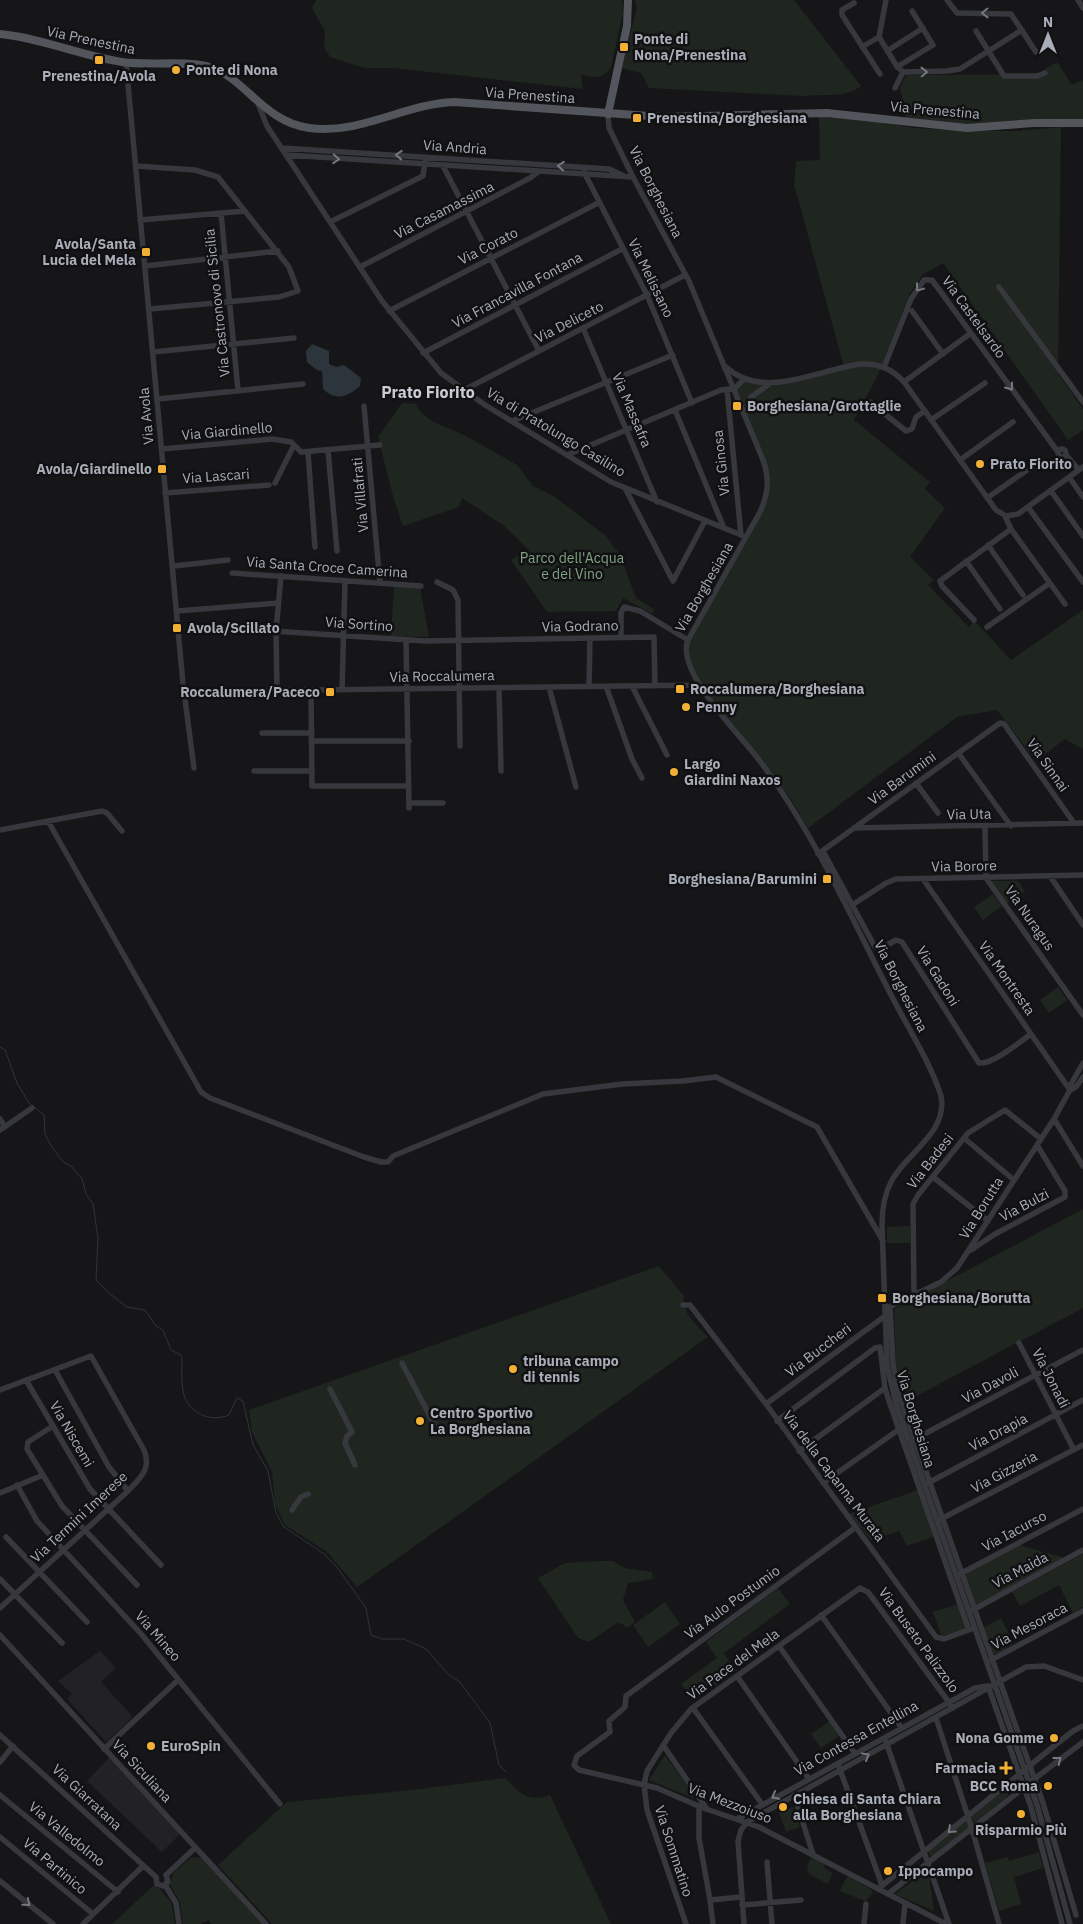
<svg xmlns="http://www.w3.org/2000/svg" width="1083" height="1924" viewBox="0 0 1083 1924" font-family="'IBM Plex Sans',sans-serif">
	<style>
		.built { fill: #222225 }
		.green { fill: #1e261f }
		.water { fill: #2c353c }
		.lines { fill: none; stroke-linecap: round; stroke-linejoin: round }
		.stream { stroke: #2c353c; stroke-width: 1 }
		.minor { stroke: #37383d; stroke-width: 5.5 }
		.major { stroke: #53555c; stroke-width: 8 }
		.oneway { stroke: #757881 }
		.poi-dot { fill: #f2b134; stroke: #111113; stroke-width: 2 }
		.labels { text-anchor: middle; stroke-width: 5; stroke-linejoin: round; paint-order: stroke }
		.poi-label { font-size: 14px; font-weight: bold; fill: #a8adb8; stroke: #111113; text-anchor: start }
		.street-label { font-size: 14px; fill: #a8adb8; stroke: #111113 }
		.park-label { font-size: 14px; fill: #7fa381; stroke: #111113 }
		.quarter-label { font-size: 16px; font-weight: bold; fill: #c9ccd4; stroke: #111113 }
	</style>
	<rect width="100%" height="100%" fill="#161618"/>
	<path class="built" d="M100 1651 116 1668 101 1682 133 1717 106 1742 67 1699 72 1694 58 1681Z
		M110 1757 180 1834 162 1852 87 1781Z"/>
	<path class="green" d="M316 0H622L623 13 611 67C602 80 595 78 581 74L583 89 393 68H364L330 57 324 47 325 31 312 8Z
		M635 0H794L861 86C848 98 821 94 802 96L649 88 641 73 621 68 637 8Z
		M1057 62 1072 85 1083 80V119L975 125 906 117 900 88 906 75 1037 74Z
		M819 117 868 120 915 128 960 131H1016L1061 127 1058 374 1083 409V430L1068 440 943 263 922 275 909 295 878 375 854 420 930 482 925 489 945 508 910 557 934 580 928 585 969 627 974 620 1011 660 1083 610V749L1065 739 1036 761 997 710 957 717 808 828 791 799 699 684 685 649 765 499 767 475 734 389 746 381 773 383 844 367 794 184 796 161 820 160Z
		M402 403 416 404 421 413 432 421 466 436 517 465 533 486 555 497 606 536 620 555 636 598 654 609 652 614 623 598 616 611 547 612 511 560 529 550 503 525 462 498 459 507 403 526 394 500 378 437Z
		M394 586 420 587 429 637 391 636Z
		M991 881H1018L1025 891 1006 904Z
		M993 894 1002 906 983 920 974 907Z
		M1058 987 1067 1000 1049 1013 1040 1000Z
		M1083 1209V1308L905 1402 896 1363 894 1309Z
		M910 1226V1243H887V1227Z
		M659 1266 684 1296C680 1312 698 1326 708 1337L357 1587 327 1552 285 1525 275 1504 272 1472 252 1432 249 1410Z
		M918 1490 935 1536 907 1546 899 1531 871 1540 849 1514Z
		M1019 1545 1065 1558 975 1607 965 1574Z
		M1083 1554V1607L1073 1613 1059 1585 1020 1606 1012 1592Z
		M600 1561H613L625 1568 652 1572 653 1579 628 1583 623 1600 635 1622 627 1628 622 1624 617 1623 589 1642 578 1638 538 1578 565 1563Z
		M778 1588 790 1604 724 1653 736 1671 694 1701 681 1684 717 1658 706 1642Z
		M665 1602 680 1624 648 1647 633 1625Z
		M958 1604 967 1629 942 1637 933 1612Z
		M1001 1618 1014 1644 993 1655 983 1628Z
		M830 1721 840 1735 821 1748 811 1734Z
		M665 1755 694 1795 693 1798 649 1780Z
		M505 1778C520 1793 527 1803 550 1795L611 1924H272L218 1865 287 1802 412 1790Z
		M1007 1788 1009 1795 974 1823 971 1817Z
		M793 1807 800 1827 786 1832 779 1812Z
		M966 1819 970 1827 931 1858 928 1851Z
		M1039 1852 1043 1868 1014 1877 1021 1904 999 1911 985 1863 1008 1857 1009 1861Z
		M192 1857 202 1858 263 1924H212L209 1921 211 1919 200 1924H183L180 1902 170 1885 174 1872Z
		M811 1857 825 1864 824 1868 833 1873 828 1884 809 1874 807 1867Z
		M928 1870 934 1911 895 1894Z
		M849 1877 872 1890 873 1893 865 1901 840 1891 846 1878Z
		M155 1884 171 1902 175 1924H112Z"/>
	<path class="water" d="M312 344 329 351V364L337 367 344 365 361 378 360 386C348 396 337 402 323 389L322 371 317 370 307 362 306 351Z"/>
	<g class="lines">
		<path class="stream" d="M0 1047 5 1050 17 1083 29 1103 44 1115 45 1134 50 1144 62 1161 72 1167 82 1179 86 1194 93 1204 98 1238 96 1280 109 1293 127 1307 145 1310 156 1326 163 1330 171 1350 181 1355 182 1359C182 1370 181 1380 183 1391 187 1413 210 1423 229 1415L237 1398 243 1401 253 1445 268 1471 276 1513 284 1527 324 1554 337 1567 366 1608 371 1635 382 1639H404L426 1649 448 1674 460 1682 490 1723 499 1765 506 1772"/>
		<path class="minor" d="M886 0 879 37 896 65 903 72 947 71 960 69 1022 30
			M947 0 957 13 1011 14 1036 52
			M1078 0 1083 8
			M854 3 842 10V15L880 74
			M976 31 1004 76H1037L1045 73
			M862 47 879 37
			M887 51 923 28
			M126 62 183 684 194 768
			M897 67 933 45 912 11
			M895 88 903 72
			M257 101 267 126 382 301 441 373 485 405 611 482 746 537
			M608 114 609 128 633 177 689 281 763 460C770 479 768 494 760 512L688 640C675 670 738 733 756 756 811 827 848 911 889 991 905 1023 931 1063 941 1096 948 1132 908 1152 892 1180 884 1194 882 1209 882 1225L887 1365 896 1404 1037 1805 1070 1924
			M282 148 609 169 624 176
			M287 155 633 177
			M136 166 195 170 218 177 289 267 298 291 279 297 150 309
			M443 166 539 351
			M584 172 647 295 692 403
			M221 213 238 390
			M140 220 245 211
			M330 222 423 176 425 162
			M145 266 278 251
			M360 267 530 178 538 172
			M999 287 1083 402
			M389 311 598 203
			M912 311 943 354
			M583 328 657 502
			M153 352 294 338
			M423 353 622 249
			M726 367C763 401 817 370 860 364 877 363 892 368 904 382L996 510 1006 516 1018 514 1083 467
			M884 367 911 299 924 280H932L1058 452
			M904 382 971 333
			M727 389 741 535
			M464 390 685 275
			M158 399 303 384
			M870 402 906 431 912 429 916 417 925 411
			M364 406 380 583
			M675 410 724 528
			M745 415 751 397 768 385
			M931 420 985 383
			M512 421 673 355
			M1058 453a4 4 0 1 1 8 0a4 4 0 1 1-8 0Z
			M162 449 272 439 291 442 301 452 380 445
			M328 450 337 551
			M308 452 315 547
			M567 455 721 390 734 389 744 379
			M1066 455 1079 470
			M960 460 1013 422
			M1069 477 1083 497
			M275 483 294 445
			M625 488 673 581 705 521
			M1051 491 1083 536
			M165 493 269 485
			M987 498 1040 461
			M1028 507 1083 582
			M1011 529 1065 604
			M988 545 1023 595
			M966 561 1000 609
			M174 566 228 560
			M232 573 421 586
			M437 582 453 590 458 600 460 746
			M177 611 278 603
			M974 620 942 586 940 581 1011 529 1005 516
			M987 627 1050 583
			M258 630 425 641 654 637 655 686
			M621 637V613L624 607 640 611 688 640
			M406 640 409 808
			M589 686 590 638
			M606 686 632 759 642 778
			M632 686 667 755
			M549 687 576 787
			M499 688 501 771
			M311 690 312 786H409
			M342 690 345 581
			M277 691 276 631 281 576
			M186 693 196 695 241 691 700 685
			M262 733H312
			M311 741H409
			M959 754 1011 826
			M254 771H312
			M916 783 938 813
			M409 803H443
			M48 821 196 1083 201 1092 210 1098 364 1157 381 1162H388L393 1156 543 1094 622 1084 683 1081 716 1077 817 1127 883 1241
			M985 826 986 878 1083 1015
			M854 828 1083 823
			M0 830 102 811 107 813 122 831
			M823 851 875 947 880 949 896 940 902 942 979 1063C992 1065 1020 1042 1031 1034
			M818 854 1000 723 1004 724 1074 823
			M1050 876 1083 925
			M923 879 1070 1090
			M852 905 886 883 896 879 1083 875
			M1070 1090 1071 1084 1083 1063
			M0 1119 5 1127
			M1054 1119 1083 1166
			M0 1130 32 1108
			M964 1138 1014 1180
			M933 1177 988 1221
			M971 1250 995 1234 1065 1197V1191L1037 1145
			M914 1295 913 1204 918 1195 968 1133 1005 1110 1041 1139
			M683 1305H690L766 1404 936 1637 944 1639 974 1628
			M890 1307 893 1364 899 1395 1043 1803 1076 1915
			M887 1308 941 1282 957 1268 1054 1119 1070 1090 1076 1087 1083 1077
			M1019 1343 1074 1450
			M402 1363 434 1424
			M55 1370 109 1467 128 1491
			M26 1380 90 1489 161 1565
			M330 1389 352 1432 347 1436 345 1443 355 1465
			M0 1390 91 1356 144 1450C152 1469 140 1478 128 1491L0 1608
			M766 1404 885 1316
			M777 1421 875 1348 880 1347 885 1388 889 1401 969 1630
			M53 1426 28 1442 27 1449 62 1506 137 1585
			M911 1441 1083 1350
			M799 1451 885 1388
			M823 1483 901 1428
			M928 1483 1083 1400
			M17 1485 37 1521 142 1635 280 1804
			M0 1493 43 1475
			M292 1510 301 1497 308 1494
			M941 1519 1083 1445
			M856 1527 626 1696 625 1707 609 1721 610 1732 577 1756 574 1765 579 1770 657 1788 703 1808 759 1827 946 1924
			M6 1537 87 1622
			M958 1575 1083 1509
			M0 1579 62 1643
			M971 1611 1083 1550
			M821 1615 901 1727
			M0 1635 266 1924
			M779 1646 854 1752
			M991 1660 1083 1611
			M737 1676 809 1779
			M988 1686 1031 1807 1062 1924
			M693 1708 762 1804
			M936 1718 972 1829 999 1924
			M0 1735 156 1877
			M886 1742 949 1924
			M663 1745 707 1809
			M104 1749 178 1680
			M0 1762 13 1746
			M839 1767 882 1885
			M1033 1780 1083 1742
			M0 1795 118 1892
			M794 1795 813 1854
			M699 1806V1838L710 1900 741 1897
			M737 1819 975 1688 988 1686
			M0 1837 93 1914
			M767 1862 772 1924
			M166 1875 195 1848
			M156 1877 157 1884 163 1886 168 1882 166 1875
			M0 1881 53 1924
			M165 1885 176 1903 179 1924
			M878 1889 1049 1750 1073 1731 1083 1726
			M888 1894 1026 1786
			M710 1900 713 1924
			M742 1905 801 1900
			M83 1924 143 1866
			M686 1924 647 1810 644 1785 647 1771 671 1733 691 1709 860 1588 868 1592 953 1708
			M744 1924 738 1841 741 1830 747 1822 1026 1667 1044 1666 1083 1680
			M864 1924 866 1904
			M903 1924 905 1903"/>
		<path class="major" d="M0 34C42 38 81 56 122 62 147 66 189 60 210 67 245 78 264 122 309 128 360 135 404 104 454 102L663 117 827 113 967 128 1034 123H1083
			M608 114 627 26 628 0"/>
	</g>
	<defs><path id="oneway-chevron" d="M-2-3.5L2.5 0L-2 3.5" fill="none" stroke-width="1.6" stroke-linecap="round" stroke-linejoin="round" transform="scale(1.25)"/></defs>
	<g class="oneway">
		<use href="#oneway-chevron" transform="translate(985 13) rotate(179)"/>
		<use href="#oneway-chevron" transform="translate(924 72) rotate(-1)"/>
		<use href="#oneway-chevron" transform="translate(399 155) rotate(-176)"/>
		<use href="#oneway-chevron" transform="translate(336 159) rotate(4)"/>
		<use href="#oneway-chevron" transform="translate(561 166) rotate(-176)"/>
		<use href="#oneway-chevron" transform="translate(919 288) rotate(127)"/>
		<use href="#oneway-chevron" transform="translate(1010 387) rotate(54)"/>
		<use href="#oneway-chevron" transform="translate(866 1756) rotate(-29)"/>
		<use href="#oneway-chevron" transform="translate(1058 1760) rotate(-38)"/>
		<use href="#oneway-chevron" transform="translate(775 1796) rotate(152)"/>
		<use href="#oneway-chevron" transform="translate(951 1830) rotate(138)"/>
		<use href="#oneway-chevron" transform="translate(27 1903) rotate(39)"/>
	</g>
	<g class="poi-dot">
		<rect x="619" y="42" width="10" height="10" rx="2.5"/>
		<rect x="94" y="55" width="10" height="10" rx="2.5"/>
		<circle cx="176" cy="70" r="5"/>
		<rect x="632" y="113" width="10" height="10" rx="2.5"/>
		<rect x="141" y="247" width="10" height="10" rx="2.5"/>
		<rect x="732" y="401" width="10" height="10" rx="2.5"/>
		<circle cx="980" cy="464" r="5"/>
		<rect x="157" y="464" width="10" height="10" rx="2.5"/>
		<rect x="172" y="623" width="10" height="10" rx="2.5"/>
		<rect x="675" y="684" width="10" height="10" rx="2.5"/>
		<rect x="325" y="687" width="10" height="10" rx="2.5"/>
		<circle cx="686" cy="707" r="5"/>
		<circle cx="674" cy="772" r="5"/>
		<rect x="822" y="874" width="10" height="10" rx="2.5"/>
		<rect x="877" y="1293" width="10" height="10" rx="2.5"/>
		<circle cx="513" cy="1369" r="5"/>
		<circle cx="420" cy="1421" r="5"/>
		<circle cx="1054" cy="1738" r="5"/>
		<circle cx="151" cy="1746" r="5"/>
		<path d="M1003.5 1760.5h5v5h5v5h-5v5h-5v-5h-5v-5h5z"/>
		<circle cx="1048" cy="1786" r="5"/>
		<circle cx="783" cy="1807" r="5"/>
		<circle cx="1021" cy="1814" r="5"/>
		<circle cx="888" cy="1871" r="5"/>
	</g>
	<g class="labels">
		<g class="poi-label">
			<text x="634" y="44">Ponte di<tspan x="634" dy="16">Nona/Prenestina</tspan></text>
			<text x="186" y="75">Ponte di Nona</text>
			<text x="99" y="81" text-anchor="middle">Prenestina/Avola</text>
			<text x="647" y="123">Prenestina/Borghesiana</text>
			<text x="136" y="249" text-anchor="end">Avola/Santa<tspan x="136" dy="16">Lucia del Mela</tspan></text>
			<text x="747" y="411">Borghesiana/Grottaglie</text>
			<text x="990" y="469">Prato Fiorito</text>
			<text x="152" y="474" text-anchor="end">Avola/Giardinello</text>
			<text x="187" y="633">Avola/Scillato</text>
			<text x="690" y="694">Roccalumera/Borghesiana</text>
			<text x="320" y="697" text-anchor="end">Roccalumera/Paceco</text>
			<text x="696" y="712">Penny</text>
			<text x="684" y="769">Largo<tspan x="684" dy="16">Giardini Naxos</tspan></text>
			<text x="817" y="884" text-anchor="end">Borghesiana/Barumini</text>
			<text x="892" y="1303">Borghesiana/Borutta</text>
			<text x="523" y="1366">tribuna campo<tspan x="523" dy="16">di tennis</tspan></text>
			<text x="430" y="1418">Centro Sportivo<tspan x="430" dy="16">La Borghesiana</tspan></text>
			<text x="1044" y="1743" text-anchor="end">Nona Gomme</text>
			<text x="161" y="1751">EuroSpin</text>
			<text x="996" y="1773" text-anchor="end">Farmacia</text>
			<text x="1038" y="1791" text-anchor="end">BCC Roma</text>
			<text x="793" y="1804">Chiesa di Santa Chiara<tspan x="793" dy="16">alla Borghesiana</tspan></text>
			<text x="1021" y="1835" text-anchor="middle">Risparmio Più</text>
			<text x="898" y="1876">Ippocampo</text>
		</g>
		<g class="street-label">
			<text transform="translate(91 40) rotate(12)" y="5">Via Prenestina</text>
			<text transform="translate(530 95) rotate(4)" y="5">Via Prenestina</text>
			<text transform="translate(935 110) rotate(5)" y="5">Via Prenestina</text>
			<text transform="translate(455 147) rotate(4)" y="5">Via Andria</text>
			<text transform="translate(656 192) rotate(63)" y="5">Via Borghesiana</text>
			<text transform="translate(444 210) rotate(-27)" y="5">Via Casamassima</text>
			<text transform="translate(488 246) rotate(-27)" y="5">Via Corato</text>
			<text transform="translate(651 278) rotate(64)" y="5">Via Melissano</text>
			<text transform="translate(517 290) rotate(-28)" y="5">Via Francavilla Fontana</text>
			<text transform="translate(217 303) rotate(-96)" y="5">Via Castronovo di Sicilia</text>
			<text transform="translate(974 317) rotate(54)" y="5">Via Castelsardo</text>
			<text transform="translate(569 322) rotate(-27)" y="5">Via Deliceto</text>
			<text transform="translate(632 410) rotate(67)" y="5">Via Massafra</text>
			<text transform="translate(146 416) rotate(-95)" y="5">Via Avola</text>
			<text transform="translate(227 431) rotate(-5)" y="5">Via Giardinello</text>
			<text transform="translate(556 432) rotate(31)" y="5">Via di Pratolungo Casilino</text>
			<text transform="translate(721 463) rotate(-96)" y="5">Via Ginosa</text>
			<text transform="translate(216 476) rotate(-4)" y="5">Via Lascari</text>
			<text transform="translate(360 495) rotate(-95)" y="5">Via Villafrati</text>
			<text transform="translate(327 567) rotate(4)" y="5">Via Santa Croce Camerina</text>
			<text transform="translate(704 587) rotate(-60)" y="5">Via Borghesiana</text>
			<text transform="translate(359 624) rotate(4)" y="5">Via Sortino</text>
			<text transform="translate(580 626) rotate(-1)" y="5">Via Godrano</text>
			<text transform="translate(442 676) rotate(-1)" y="5">Via Roccalumera</text>
			<text transform="translate(1048 765) rotate(55)" y="5">Via Sinnai</text>
			<text transform="translate(902 778) rotate(-36)" y="5">Via Barumini</text>
			<text transform="translate(969 814) rotate(-1)" y="5">Via Uta</text>
			<text transform="translate(964 866) rotate(-1)" y="5">Via Borore</text>
			<text transform="translate(1030 918) rotate(55)" y="5">Via Nuragus</text>
			<text transform="translate(938 976) rotate(58)" y="5">Via Gadoni</text>
			<text transform="translate(1007 978) rotate(55)" y="5">Via Montresta</text>
			<text transform="translate(901 986) rotate(63)" y="5">Via Borghesiana</text>
			<text transform="translate(930 1161) rotate(-52)" y="5">Via Badesi</text>
			<text transform="translate(1024 1205) rotate(-28)" y="5">Via Bulzi</text>
			<text transform="translate(981 1208) rotate(-58)" y="5">Via Borutta</text>
			<text transform="translate(818 1350) rotate(-37)" y="5">Via Buccheri</text>
			<text transform="translate(1051 1378) rotate(63)" y="5">Via Jonadi</text>
			<text transform="translate(990 1385) rotate(-28)" y="5">Via Davoli</text>
			<text transform="translate(916 1419) rotate(73)" y="5">Via Borghesiana</text>
			<text transform="translate(998 1432) rotate(-28)" y="5">Via Drapia</text>
			<text transform="translate(72 1434) rotate(60)" y="5">Via Niscemi</text>
			<text transform="translate(1004 1472) rotate(-28)" y="5">Via Gizzeria</text>
			<text transform="translate(834 1476) rotate(53)" y="5">Via della Capanna Murata</text>
			<text transform="translate(79 1517) rotate(-43)" y="5">Via Termini Imerese</text>
			<text transform="translate(1014 1531) rotate(-28)" y="5">Via Iacurso</text>
			<text transform="translate(1020 1570) rotate(-28)" y="5">Via Maida</text>
			<text transform="translate(732 1602) rotate(-36)" y="5">Via Aulo Postumio</text>
			<text transform="translate(1029 1626) rotate(-28)" y="5">Via Mesoraca</text>
			<text transform="translate(158 1636) rotate(49)" y="5">Via Mineo</text>
			<text transform="translate(919 1640) rotate(54)" y="5">Via Buseto Palizzolo</text>
			<text transform="translate(733 1664) rotate(-36)" y="5">Via Pace del Mela</text>
			<text transform="translate(856 1738) rotate(-29)" y="5">Via Contessa Entellina</text>
			<text transform="translate(142 1771) rotate(47)" y="5">Via Siculiana</text>
			<text transform="translate(87 1797) rotate(43)" y="5">Via Giarratana</text>
			<text transform="translate(730 1803) rotate(21)" y="5">Via Mezzoiuso</text>
			<text transform="translate(67 1834) rotate(39)" y="5">Via Valledolmo</text>
			<text transform="translate(674 1851) rotate(72)" y="5">Via Sommatino</text>
			<text transform="translate(55 1866) rotate(40)" y="5">Via Partinico</text>
		</g>
		<g class="park-label">
			<text x="572" y="563">Parco dell'Acqua<tspan x="572" dy="16">e del Vino</tspan></text>
		</g>
		<g class="quarter-label">
			<text x="428" y="398">Prato Fiorito</text>
		</g>
	</g>
	<g transform="translate(1048 35)" stroke="#111113" stroke-width="4" paint-order="stroke">
	<path d="M0-4L9 19L0 12L-9 19Z" fill="#a8adb8"/>
	<text y="-8" font-size="14" font-weight="bold" text-anchor="middle" fill="#a8adb8">N</text>
	</g>
</svg>
